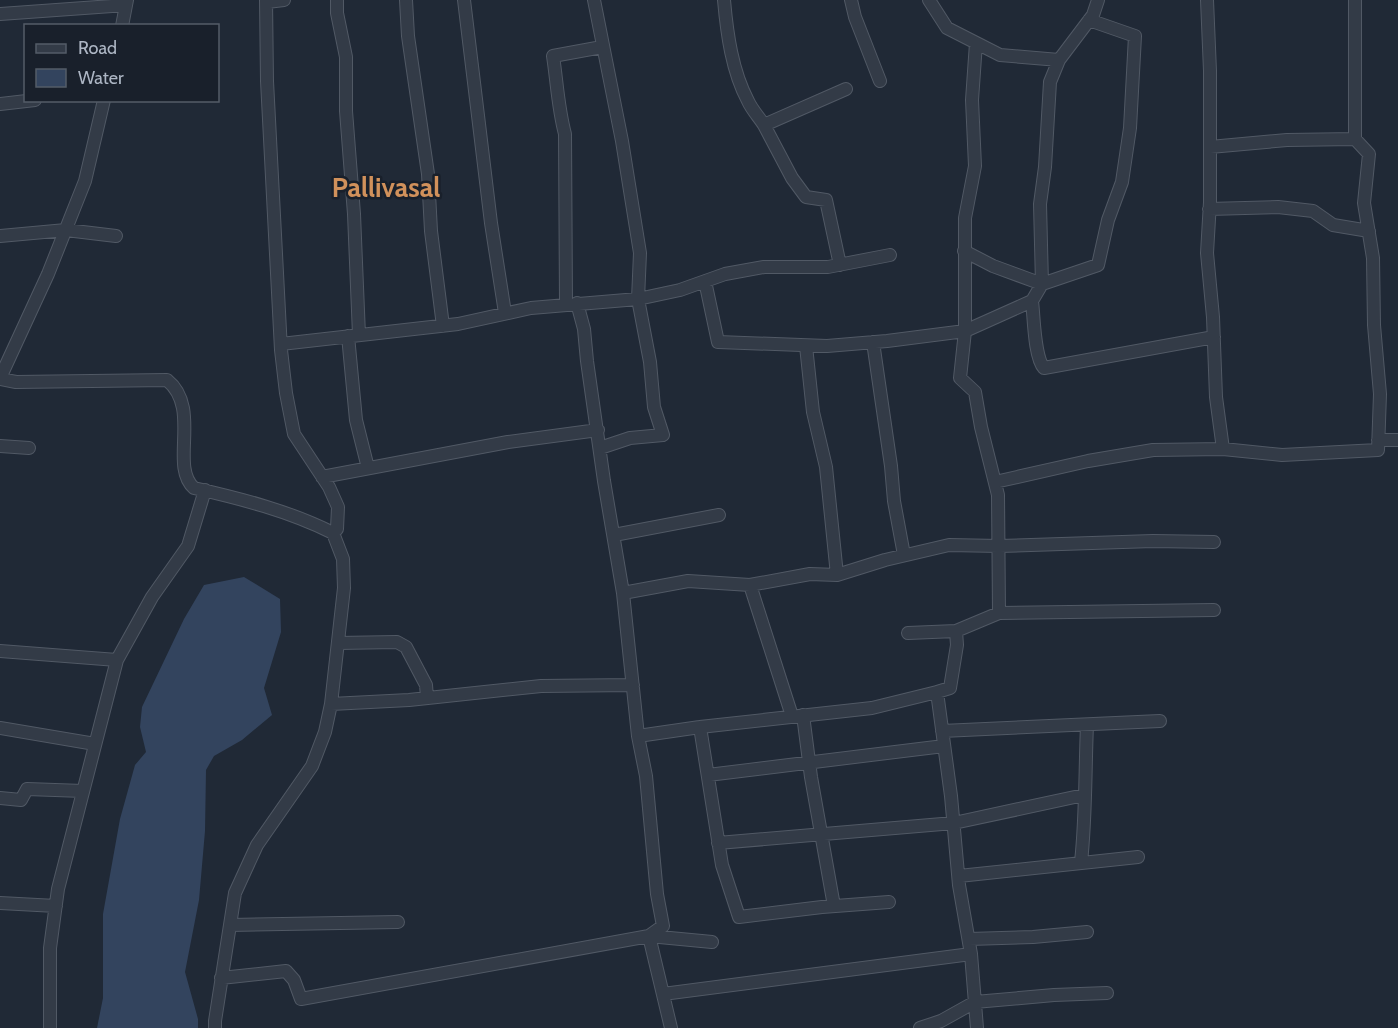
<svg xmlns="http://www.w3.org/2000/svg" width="1398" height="1028" viewBox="0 0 1398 1028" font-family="Cabin,sans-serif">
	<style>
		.water { fill: #33445e }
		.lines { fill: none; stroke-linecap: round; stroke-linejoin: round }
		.minor-casing { stroke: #515965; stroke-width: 14 }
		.minor { stroke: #333b47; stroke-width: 12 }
		.labels { text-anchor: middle; stroke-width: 5; stroke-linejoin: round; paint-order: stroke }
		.district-label { font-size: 27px; font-weight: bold; fill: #d1915b; stroke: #19202b }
	</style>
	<rect width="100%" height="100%" fill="#202936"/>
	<path class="water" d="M244 577 280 599 281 632 264 688 272 715 242 740 214 756 206 770 205 831 199 900 185 972 198 1019V1028H97L103 998V914L120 819 135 765 146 752 140 727 142 707 184 619 204 585Z"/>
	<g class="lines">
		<g class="minor-casing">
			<path id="minor" d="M266 0 267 81 281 350 286 393 294 434 329 487 338 507 337 529 333 533
				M337 0V13L346 57V111L354 214 359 335
				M406 0 408 36 428 174 431 231 443 326
				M464 0 491 223 505 313
				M594 0 622 141 640 253 638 299 650 362 654 407 663 435 630 438 600 448
				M724 0C727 34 732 71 748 101 752 110 759 117 764 125L846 89
				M851 0 855 17 880 81
				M929 0 947 28 1000 55 1059 60 1093 15 1098 0
				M1207 0 1210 71V202L1207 253 1213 317 1216 397 1223 449
				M1355 0V139
				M267 2 284 0
				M0 14 126 5
				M122 26 127 0
				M0 104 35 100
				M764 125 792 178 806 197 826 200 840 265
				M1209 209 1278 207 1313 211 1333 225 1369 231
				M0 236 66 230 116 236
				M964 251 993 266 1042 284 1040 204 1045 167 1050 82 1059 60
				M705 281 718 342 827 346 887 341 965 331V218L975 166 972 100 976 43
				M1032 301C1034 316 1034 357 1044 368L1214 337
				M577 303 584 329 587 361 604 481 623 593 638 736 646 776 657 894 663 926 649 936 671 1028
				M566 304 565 134C558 108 557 82 553 56L602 47
				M348 336 356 420 368 468
				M873 342 891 466 894 501 904 555
				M281 344 458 324 531 308 638 299 680 290 725 274 764 267H828L890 255
				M806 346 813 412 826 467 837 575
				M0 378 48 274 85 181 104 100
				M0 379 16 382 167 380C202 408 169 466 194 488 242 499 289 511 333 533L343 559 344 588 331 704 325 732 312 766 257 845 235 893 215 1021V1028
				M1378 440H1398
				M0 446 29 448
				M322 477 508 442 598 430
				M995 482 1088 461 1153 450 1223 449 1282 455 1378 450 1380 394 1374 325 1373 258 1364 203 1369 154 1355 139 1287 140 1210 147
				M614 535 719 515
				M750 585 792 716
				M623 593 688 581 750 585 810 574 837 575 885 560 949 545 999 546 1153 541 1214 542
				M999 613 1214 610
				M908 633 956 631 999 613 998 495 981 427 975 392 960 378 965 331 1032 301 1042 284 1098 265 1108 220 1122 182 1130 128 1135 36 1089 20
				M338 643 397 642 406 647 426 685 427 697
				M0 651 117 660
				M937 692 950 688 957 645 956 631
				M331 704 409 700 541 686 633 685
				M803 715 811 777 834 906
				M0 728 95 744
				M942 731 1160 721
				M638 736 700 727
				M708 775 944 746
				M0 798 21 800 27 789 83 791
				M718 843 954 823 1084 795
				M1081 862C1086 817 1085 771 1087 725
				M959 876 1138 857
				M889 902 822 907 739 917 722 865 700 727 872 708 937 692 951 796 959 885 971 954 977 1028
				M0 903 56 906
				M230 925 398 922
				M969 939 1033 937 1087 932
				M221 978 286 971 294 980 301 999 649 936 712 942
				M663 994 971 954
				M50 1028V948L58 889 117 660 152 597 188 546 205 490
				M920 1028 941 1021 975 1002 1054 995 1107 993"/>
		</g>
		<use href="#minor" class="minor"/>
	</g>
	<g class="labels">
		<g class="district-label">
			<text x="386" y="197">Pallivasal</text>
		</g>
	</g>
	<rect x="24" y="24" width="195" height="78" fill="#19202b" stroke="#545c68" stroke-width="1.5"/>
	<rect x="36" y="44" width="30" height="9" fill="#333b47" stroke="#545c68" stroke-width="1.5"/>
	<text x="78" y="54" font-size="18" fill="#adb6c4">Road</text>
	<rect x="36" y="69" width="30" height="18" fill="#33445e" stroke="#545c68" stroke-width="1.5"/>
	<text x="78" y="84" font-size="18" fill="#adb6c4">Water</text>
</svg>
